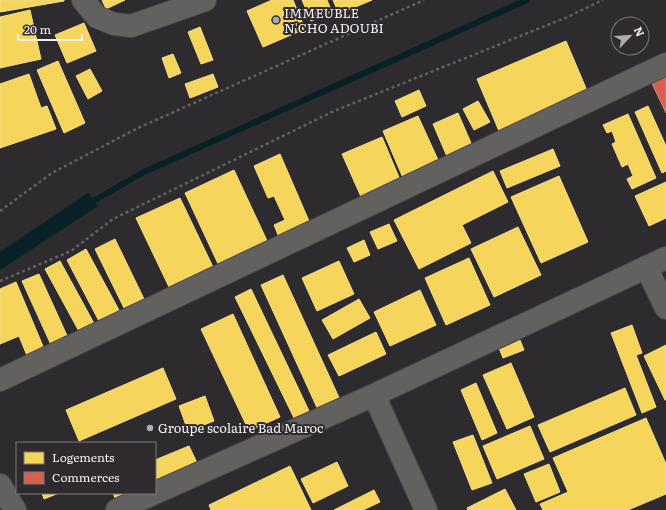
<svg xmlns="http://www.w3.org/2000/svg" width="666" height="510" viewBox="0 0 666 510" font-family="Literata,serif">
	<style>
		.water { fill: #082124 }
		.homes { fill: #f6d55c; stroke: #f5dd89 }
		.shops { fill: #d6604d; stroke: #de8b7f }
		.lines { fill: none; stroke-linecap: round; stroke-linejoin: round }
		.stream { stroke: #082124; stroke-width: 6 }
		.street-casing { stroke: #494749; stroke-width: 24 }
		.path { stroke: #626162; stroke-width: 2.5; stroke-dasharray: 3 3; stroke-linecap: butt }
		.street { stroke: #626160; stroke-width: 22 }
		.poi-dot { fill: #adabae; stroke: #2e2a2e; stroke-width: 1.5 }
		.labels { text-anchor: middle; stroke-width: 4; stroke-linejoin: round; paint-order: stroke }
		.poi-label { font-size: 13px; fill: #f2f0f3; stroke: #2e2a2e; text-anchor: start }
	</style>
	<rect width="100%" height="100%" fill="#2d2b2d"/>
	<path class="water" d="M88 193 98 206 0 270V252Z"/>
	<path class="homes" d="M0 0H64V1L0 12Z
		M102 0H125L106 9Z
		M272 0H293L305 29 263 47 247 11Z
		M302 0H327L332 12 311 21Z
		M333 0H372L339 14Z
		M30 10 41 59 0 68V17Z
		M84 23 96 51 67 63 55 35Z
		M200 27 213 60 201 64 188 32Z
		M566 41 588 93 499 131 477 79Z
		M173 54 181 73 169 78 162 58Z
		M58 61 85 123 64 133 37 70Z
		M90 69 102 91 88 99 76 76Z
		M29 74 41 108 47 106 56 129 0 148V84Z
		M213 74 218 87 190 98 185 84Z
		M419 90 426 106 402 117 395 101Z
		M478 101 490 122 474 130 463 109Z
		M648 106 666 146V171L662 173 635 112Z
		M458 113 474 150 449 161 433 124Z
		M628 114 656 178 632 189 627 179 633 176 628 164 622 167 612 144 616 142 612 131 607 133 603 125Z
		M418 116 439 162 403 178 383 131Z
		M382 137 401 182 362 199 342 154Z
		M553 149 560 166 507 188 500 171Z
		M280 154 312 228 281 242 274 225 285 220 274 196 268 198 254 166Z
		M234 170 269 245 220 268 185 193Z
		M493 171 508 202 462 225 471 243 419 269 394 220Z
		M559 176 588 242 541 263 511 197Z
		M666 182V218L649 226 635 196Z
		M180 198 213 267 169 287 136 218Z
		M389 224 397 241 378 249 370 232Z
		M518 227 541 275 494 297 471 249Z
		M115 239 144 299 124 308 95 249Z
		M364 240 370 255 354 262 347 248Z
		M86 249 120 312 100 323 67 260Z
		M469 258 490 305 446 325 425 278Z
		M60 261 96 327 81 335 45 269Z
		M339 261 354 294 317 311 302 278Z
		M39 274 69 340 52 347 22 281Z
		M283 275 341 402 319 412 261 285Z
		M16 282 45 351 28 358 19 336 0 344V289Z
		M251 289 310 413 295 420 235 297Z
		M420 290 436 325 390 346 374 312Z
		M359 299 370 318 333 339 322 320Z
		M233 314 280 417 249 431 201 329Z
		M632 325 642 353 636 355 656 407 642 413 611 333Z
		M376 332 386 354 339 376 328 355Z
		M520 340 524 350 503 358 499 348Z
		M666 345V400H665L644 356Z
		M511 363 534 417 507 429 483 375Z
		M163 368 176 399 79 441 66 410Z
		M476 383 497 433 482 440 461 390Z
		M625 388 636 415 550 452 538 425Z
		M205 396 214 421 188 431 179 406Z
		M646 418 666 464V494L628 510H543L540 504 568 492 553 458Z
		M530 426 544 459 497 479 483 446Z
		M473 435 492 483 472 490 453 442Z
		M189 446 200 469 155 488V460Z
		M337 462 348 486 313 503 301 479Z
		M549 464 560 492 536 502 524 474Z
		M290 466 311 510H211L209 505Z
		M505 489 516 510H468L467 508Z
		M374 490 380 502 363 510H334Z
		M42 493H59L44 499Z
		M113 493H145L118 505Z"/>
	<path class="shops" d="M666 70V113L649 77Z"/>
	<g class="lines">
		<path class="stream" d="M88 204 144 172 527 0"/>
		<g class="street-casing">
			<path id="street" d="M83 0 97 17 114 24 131 26 205 0
				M646 267 666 308
				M0 380 666 64
				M374 395 426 510
				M0 485 15 510
				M155 493 374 395 666 258
				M117 510 155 493"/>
		</g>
		<path class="path" d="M0 211 52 173 138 128 424 0
			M0 281 71 251 113 219 334 111 565 18 603 0"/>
		<use href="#street" class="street"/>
	</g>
	<g class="poi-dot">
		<circle cx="276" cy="20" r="4"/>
		<circle cx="150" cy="428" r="4"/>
	</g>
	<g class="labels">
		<g class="poi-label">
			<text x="284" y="18">IMMEUBLE<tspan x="284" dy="15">N'CHO ADOUBI</tspan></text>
			<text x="158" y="433">Groupe scolaire Bad Maroc</text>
		</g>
	</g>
	<rect x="16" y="442" width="140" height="52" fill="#2e2a2e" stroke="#7c797d"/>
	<rect x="24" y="452" width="20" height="12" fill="#f6d55c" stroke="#7c797d"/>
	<text x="52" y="462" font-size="12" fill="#f2f0f3">Logements</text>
	<rect x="24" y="472" width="20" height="12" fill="#d6604d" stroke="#7c797d"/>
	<text x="52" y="482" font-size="12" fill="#f2f0f3">Commerces</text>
	<g transform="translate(630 36) rotate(65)"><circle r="19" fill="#2e2a2e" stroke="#7c797d"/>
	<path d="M0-3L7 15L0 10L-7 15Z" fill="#adabae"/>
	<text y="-6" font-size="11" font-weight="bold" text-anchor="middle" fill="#f2f0f3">N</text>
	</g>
	<path d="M18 34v6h64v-6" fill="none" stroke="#f2f0f3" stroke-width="2"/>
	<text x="24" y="34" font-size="12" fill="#f2f0f3" stroke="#2e2a2e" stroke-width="3" paint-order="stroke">20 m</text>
</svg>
